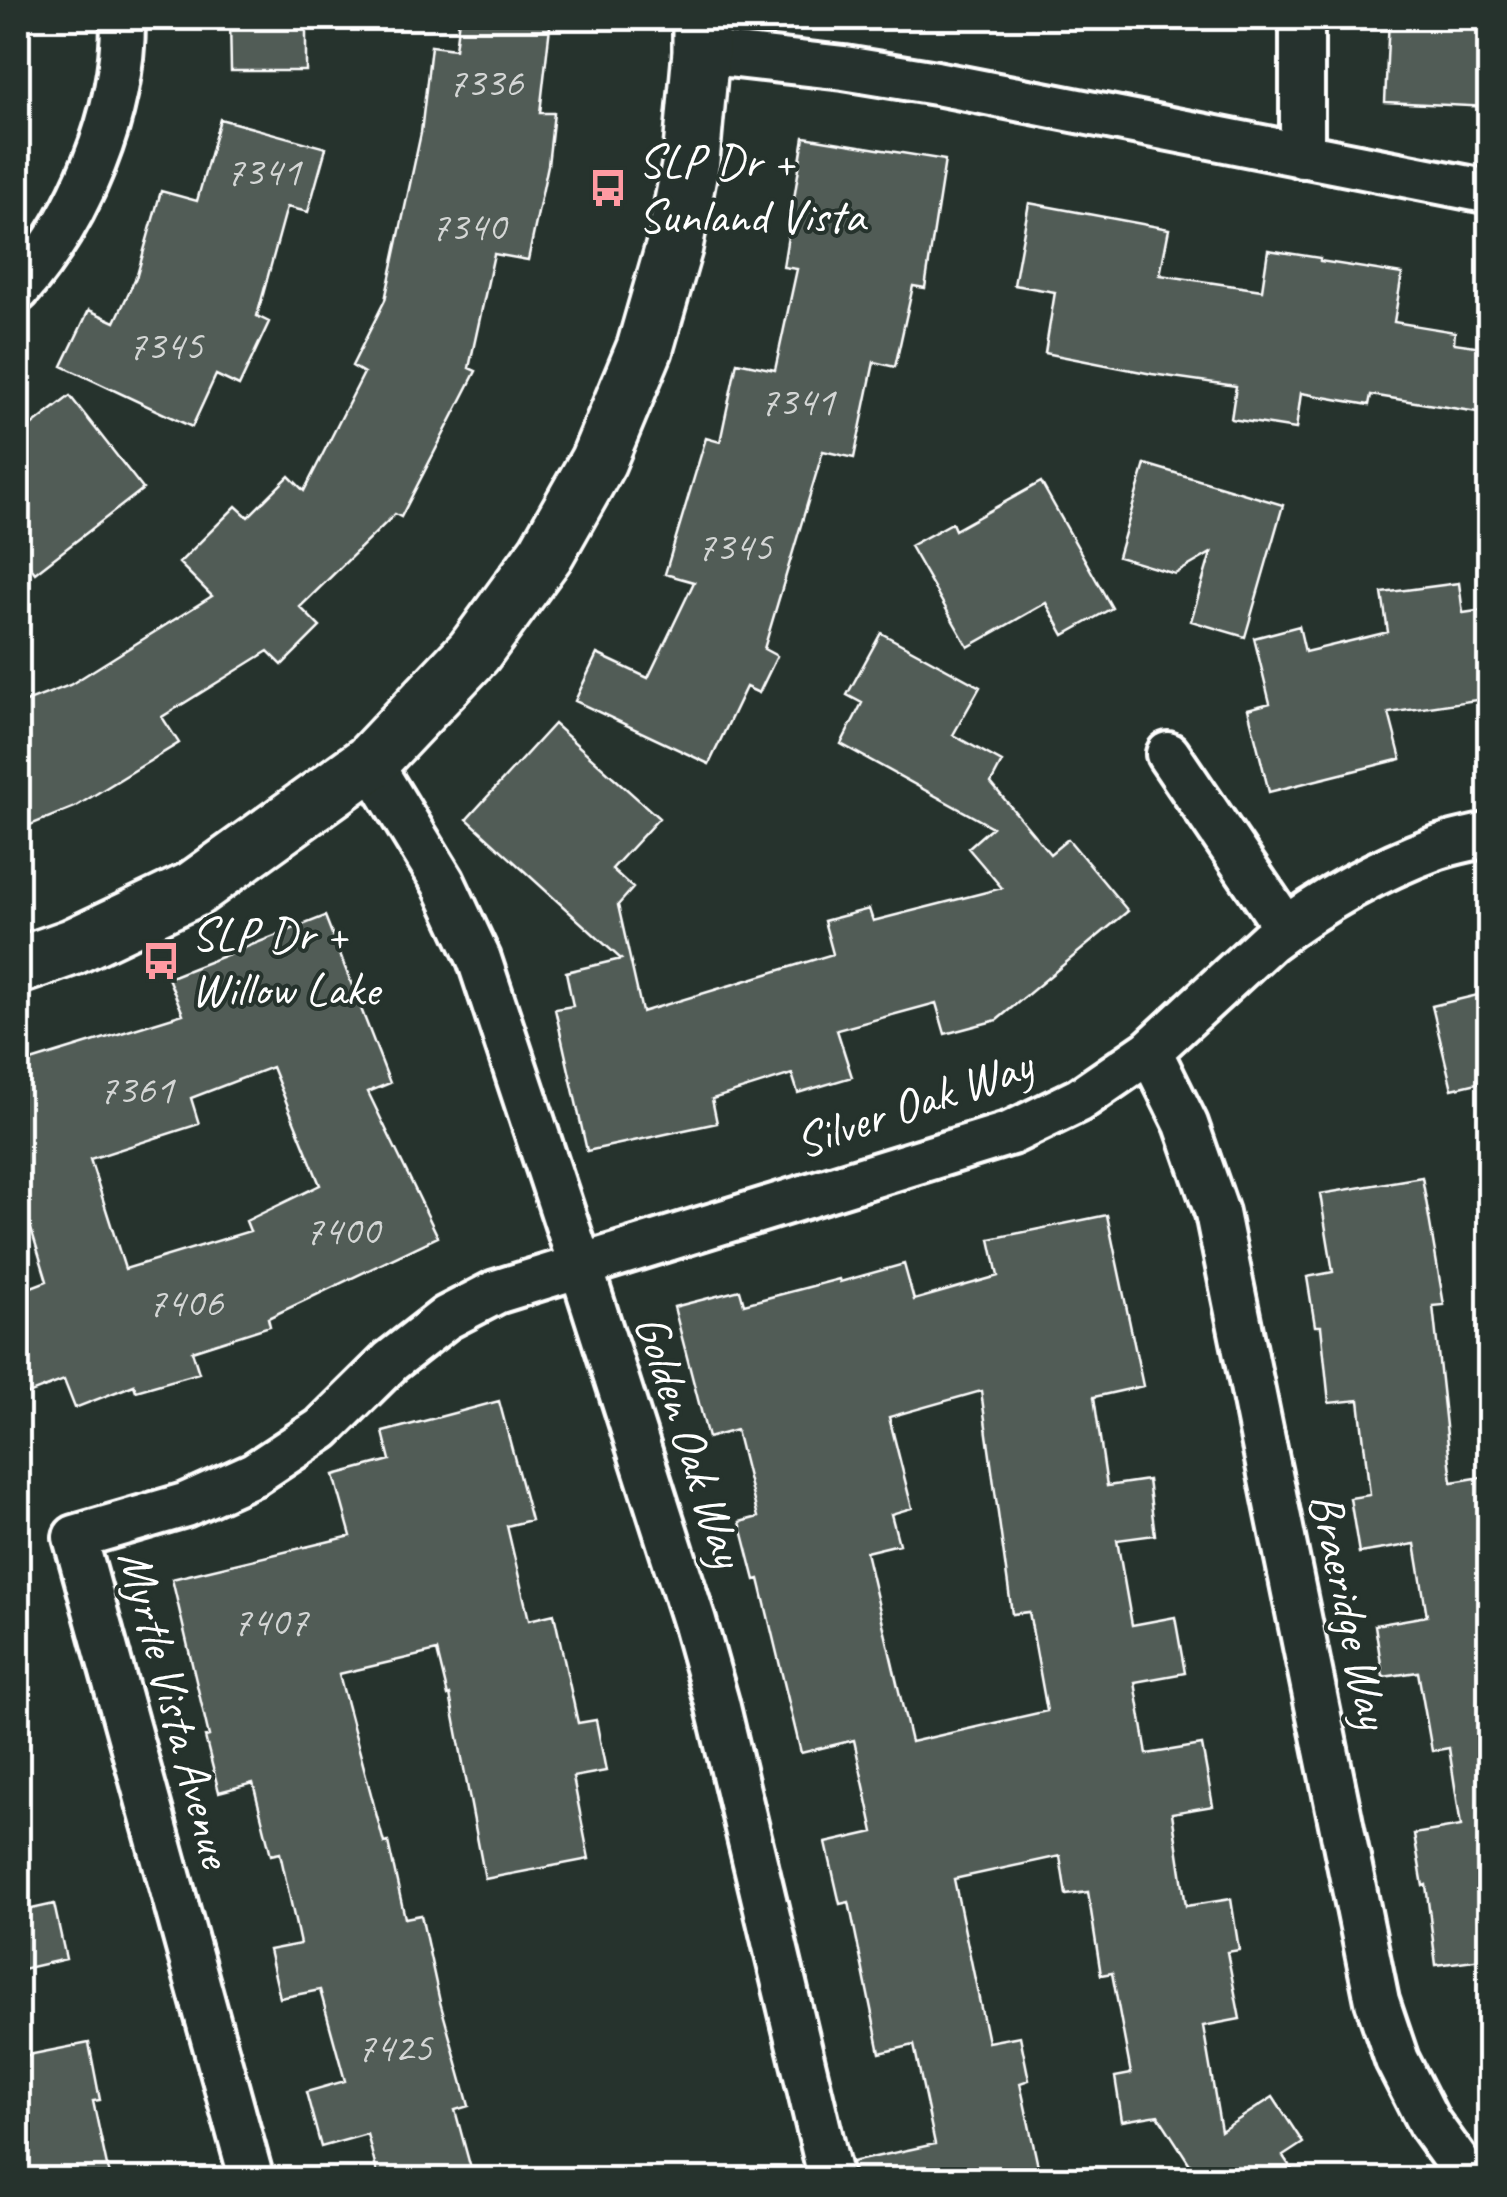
<svg xmlns="http://www.w3.org/2000/svg" width="1507" height="2197" viewBox="0 0 1507 2197" font-family="Caveat,sans-serif">
	<style>
		.building { fill: #515c57; stroke: #fff; stroke-width: 2.5; fill-rule: evenodd }
		.lines { fill: none; stroke-linecap: round; stroke-linejoin: round }
		.minor-casing { stroke: #fff; stroke-width: 50 }
		.tertiary-casing { stroke: #fff; stroke-width: 62 }
		.minor { stroke: #26332d; stroke-width: 42 }
		.tertiary { stroke: #26332d; stroke-width: 55 }
		.labels { text-anchor: middle; stroke-width: 8; stroke-linejoin: round; paint-order: stroke }
		.number-label { font-size: 42px; fill: #d4d6d5 }
		.poi-label { font-size: 48px; fill: #fff; stroke: #26332d; text-anchor: start }
		.street-label { font-size: 48px; fill: #fff; stroke: #26332d }
	</style>
	<rect width="100%" height="100%" fill="#26332d"/>
	<filter id="ink" filterUnits="userSpaceOnUse"><feTurbulence type="fractalNoise" baseFrequency=".01" numOctaves="2"/><feDisplacementMap in="SourceGraphic" scale="20" xChannelSelector="R" yChannelSelector="G"/><feConvolveMatrix kernelMatrix="1 2 1 2 8 2 1 2 1" color-interpolation-filters="sRGB"/></filter>
	<g filter="url(#ink)">
		<path class="building" d="M230 18H306V71H231Z
			M459 18H551L540 113H554L548 165 528 260 494 254 469 368 476 371 401 517 395 514 300 607 320 627 282 665 268 651 162 717 179 743 75 807 18 830V705L70 685 212 596 179 563 236 506 248 517 289 476 304 491 364 373 352 366 385 300 421 133 431 46 455 49Z
			M1389 18H1490V107L1385 102Z
			M220 119 326 148 308 212 287 207 257 316 269 322 239 386 216 375 192 427 62 366 89 310 115 322 137 275 161 191 197 201Z
			M804 137 945 160 925 288 913 286 895 367 874 362 854 458 823 451 764 649 777 656 759 693 746 687 709 764 575 701 597 654 648 678 694 582 665 574 706 438 720 442 737 362 775 370 797 269 783 267Z
			M1029 203 1169 229 1160 275 1262 290 1268 250 1320 258V261L1402 274 1394 322 1455 332 1454 343 1490 348V414L1371 395 1369 405 1301 393 1296 429 1231 419 1236 386 1152 374 1045 353 1055 292 1014 285Z
			M70 396 143 489 35 573 18 550V436Z
			M1145 464 1283 505 1245 637 1191 621 1211 553 1175 574 1118 557Z
			M1041 482 1112 608 1064 635 1046 603 968 647 910 546 952 523 955 530Z
			M1459 583 1463 613 1490 609V698L1389 713 1401 759 1269 792 1248 709 1270 703 1254 638 1299 626 1305 652 1388 632 1382 593Z
			M881 633 980 687 953 735 1002 762 991 783 1050 854 1068 839 1128 911 997 1020 945 1034 936 1003 837 1030 852 1077 798 1093 792 1074 712 1099 717 1123 587 1151 555 1009 573 1006 566 972 621 959 467 819 554 724 659 818 612 869 633 888 618 905 642 1012 833 954 824 921 869 909 873 921 1002 888 968 848 992 827 841 744 862 703 847 695Z
			M325 916 390 1083 368 1092 438 1237 268 1318 270 1326 192 1351 199 1373 136 1391 134 1385 75 1408 64 1380 18 1398V1292L47 1281 18 1186V1065L183 1014 168 978ZM272 1067 320 1185 246 1221 250 1231 125 1269 90 1159 199 1124 191 1098Z
			M1490 992V1080L1452 1089 1432 1006Z
			M1422 1177 1444 1305 1433 1306 1452 1482 1482 1477 1490 1523V1958L1436 1965 1426 1885 1423 1886 1414 1834 1461 1826 1449 1748 1432 1751 1418 1672 1383 1677 1375 1625 1427 1616 1415 1544 1359 1553 1350 1498 1370 1495 1359 1400 1329 1403 1321 1326H1315L1307 1277 1333 1272 1320 1194Z
			M1107 1215 1143 1386 1094 1397 1107 1486 1148 1480 1155 1535 1117 1540 1132 1625 1175 1617 1185 1673 1135 1682 1147 1754 1202 1745 1213 1806 1172 1813 1186 1906 1231 1899 1239 1950 1227 1952 1240 2019 1203 2026 1221 2131 1273 2097 1303 2143 1283 2156 1299 2180H1200L1158 2115 1122 2121 1115 2077 1131 2074 1112 1973 1101 1975 1088 1892 1066 1895 1060 1856 954 1879 988 2042 1020 2036 1029 2080 1020 2083 1039 2171 999 2180H855L852 2162 935 2144 914 2045 880 2053 849 1902 840 1904 826 1843 874 1832 854 1740 801 1753 759 1579 755 1580 740 1522 758 1517 736 1430 708 1438 674 1307 740 1290 744 1304 839 1279 840 1282 904 1264 914 1300 998 1276 990 1239ZM981 1391 1012 1614 1029 1612 1047 1711 911 1742 866 1552 899 1544 891 1514 912 1508 889 1417Z
			M499 1401 531 1520 507 1526 529 1620 554 1614 578 1723 596 1720 606 1771 573 1777 589 1859 485 1879 450 1695 448 1696 437 1651 339 1674 384 1843 388 1842 405 1918 421 1915 440 2002 469 2106 455 2110 474 2180H379L367 2134 321 2147 306 2092 345 2081 320 1990 280 1998 269 1950 300 1944 280 1853 271 1855 253 1783 219 1792 205 1737 209 1736 172 1579 351 1536 334 1475 390 1460 383 1432Z
			M54 1904 66 1959 18 1970V1912Z
			M89 2043 100 2100 93 2101 110 2180H30L18 2124V2057Z"/>
		<g class="lines">
			<g class="minor-casing">
				<path id="minor" d="M1302 18V156
					M701 52 844 68 936 83 1490 192
					M18 290C80 219 124 113 123 18
					M1168 754 1286 928
					M370 762 443 882 479 959 580 1264 694 1621 717 1703 831 2180
					M1150 1051 1186 1124 1217 1213 1377 2001 1397 2060 1429 2123 1470 2180
					M252 2180 75 1537 185 1505 254 1474 322 1429 391 1361 446 1318 496 1292 1011 1133 1079 1100 1150 1051 1269 941C1320 902 1376 870 1436 848 1453 842 1472 839 1490 834"/>
			</g>
			<g class="tertiary-casing">
				<path id="tertiary" d="M18 966 72 947 194 889 370 762 474 652 546 553 598 461 645 348 674 247 691 161 701 52V18"/>
			</g>
			<use href="#minor" class="minor"/>
			<use href="#tertiary" class="tertiary"/>
		</g>
	</g>
	<defs>
		<g id="bus-bare" transform="scale(3)"><path d="M-5-6H5V4H4V6H2V4H-2V6H-4V4H-5ZM-3.5-4V0h7V-4ZM-3.5 1.2v1.5H-2V1.2ZM2 1.2v1.5H3.5V1.2Z" fill="#ff9aa2" stroke="#26332d" stroke-width="2.5" paint-order="stroke"/></g>
	</defs>
	<g fill-rule="evenodd">
		<use href="#bus-bare" x="608" y="188"/>
		<use href="#bus-bare" x="161" y="961"/>
	</g>
	<g class="labels">
		<g class="number-label">
			<text x="485" y="96">7336</text>
			<text x="263" y="185">7341</text>
			<text x="468" y="240">7340</text>
			<text x="165" y="359">7345</text>
			<text x="797" y="415">7341</text>
			<text x="734" y="560">7345</text>
			<text x="136" y="1103">7361</text>
			<text x="342" y="1244">7400</text>
			<text x="185" y="1316">7406</text>
			<text x="270" y="1635">7407</text>
			<text x="394" y="2061">7425</text>
		</g>
		<g class="poi-label">
			<text x="638" y="177">SLP Dr +<tspan x="638" dy="55">Sunland Vista</tspan></text>
			<text x="191" y="950">SLP Dr +<tspan x="191" dy="55">Willow Lake</tspan></text>
		</g>
		<g class="street-label">
			<text transform="translate(913 1102) rotate(-19)" y="17">Silver Oak Way</text>
			<text transform="translate(691 1440) rotate(72)" y="17">Golden Oak Way</text>
			<text transform="translate(1351 1610) rotate(78)" y="17">Braeridge Way</text>
			<text transform="translate(177 1708) rotate(75)" y="17">Myrtle Vista Avenue</text>
		</g>
	</g>
	<rect width="1507" height="2197" fill="none" stroke="#26332d" stroke-width="60"/>
	<rect x="30" y="30" width="1447" height="2137" fill="none" stroke="#fff" stroke-width="4" filter="url(#ink)"/>
</svg>
